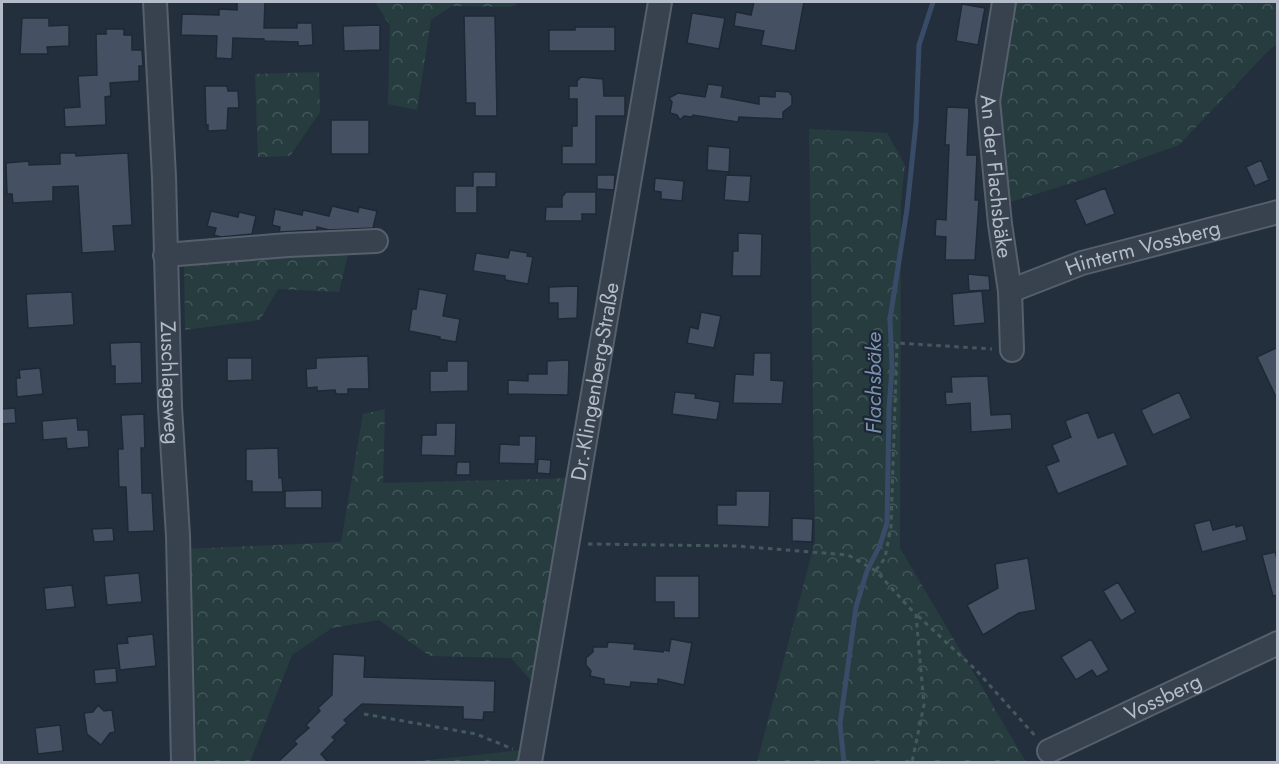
<svg xmlns="http://www.w3.org/2000/svg" width="1279" height="764" viewBox="0 0 1279 764" font-family="Jost,sans-serif">
	<style>
		.forest { fill: url(#forest-crowns) }
		.lines { fill: none; stroke-linecap: round; stroke-linejoin: round }
		.stream { stroke: #394c67; stroke-width: 5 }
		.building { fill: #455162; stroke: #1f2835; stroke-width: 1.5 }
		.minor-casing { stroke: #565f6c; stroke-width: 26 }
		.path { stroke: #44595c; stroke-width: 3; stroke-dasharray: 4.5 4.5; stroke-linecap: butt }
		.minor { stroke: #38414e; stroke-width: 22 }
		.labels { text-anchor: middle; stroke-width: 4.5; stroke-linejoin: round; paint-order: stroke }
		.street-label { font-size: 21px; fill: #b4bcc9; stroke: #1d2633 }
		.water-label { font-size: 22px; font-style: italic; fill: #7c92b1; stroke: #1d2633 }
	</style>
	<defs>
		<pattern id="forest-crowns" width="20" height="18" patternUnits="userSpaceOnUse" patternTransform="scale(1.5)"><rect width="20" height="18" fill="#263c3f"/><path d="M2 6a3 3 0 1 1 6 0M12 15a3 3 0 1 1 6 0" fill="none" stroke="#435659"/></pattern>
	</defs>
	<rect width="100%" height="100%" fill="#242f3e"/>
	<path class="forest" d="M375 2H519L511 7 452 6 431 20 417 110 388 104 390 26Z
		M1011 2H1277V45L1270 49 1179 145 1085 179 1007 203 995 98Z
		M319 72 320 112 290 156 258 157 255 74Z
		M809 129 887 133 905 165 901 201 900 548 1026 762H757L815 541Z
		M350 246 339 292 278 289 260 320 185 330 184 253Z
		M385 409 383 483 572 478 535 685 511 658 430 656 379 620 332 628 292 655 250 762H193L187 549 341 542 363 414Z
		M523 750 521 762H410Z"/>
	<g class="lines">
		<path class="stream" d="M844 762 840 724 856 607 867 571 880 545 887 523 889 409 892 368 890 319 907 209 916 123 919 45 933 2"/>
	</g>
	<path class="building" d="M237 2H265L264 28H297V23H312L313 45 298 46V42L264 41V39L233 38 232 59 216 58 217 36 181 35 182 14 219 15V9L237 10Z
		M754 2H804L795 51 761 45 764 31 734 26 736 12 751 15Z
		M962 4 985 8 978 45 956 41Z
		M692 13 725 18 719 49 687 43Z
		M464 16H495L497 116H475V103H466Z
		M22 18H49V26L69 25V46L47 47 48 54H20Z
		M380 25V50L344 51 343 26Z
		M575 27H615V51H549V30H575Z
		M106 29H124V35H132V50H142L143 66H139V81L110 83 111 96 105 97 106 125 65 127 64 108 80 107 78 76 97 75 96 34H106Z
		M581 77 603 79 604 96H625V116H596V164H562V146H572V126H577V99H569V86H577V81Z
		M708 84 723 86 721 97 759 104V96L775 97V91L789 92 792 96V105L783 112V119L739 117 738 122 693 115 692 117 684 116 680 120 677 115 670 113 672 102 669 98 678 93 705 97Z
		M205 86H227L228 91H238L239 108H228L227 130 208 131V125H206Z
		M947 107 969 108 967 155H977L975 200H979L975 260H945L946 237 935 236 936 219 946 220 949 145H945Z
		M331 120H369V154H331Z
		M708 146 730 148 729 172 707 170Z
		M60 153H76V156L128 153 132 225 113 226 115 251 82 253 78 186 53 187V201L13 203 12 194H7L6 163 29 161V165L60 164Z
		M1261 160 1269 180 1255 186 1246 167Z
		M473 172H496V187H477V213H455V186H473Z
		M597 175H615L614 190 597 189Z
		M726 175 751 176 749 202 724 200Z
		M655 178 684 181 682 201 661 199V192L654 191Z
		M1105 188 1115 214 1086 225 1075 200Z
		M566 192H596V214H582V221H545L546 207H562V197Z
		M332 206 358 212 359 207 377 211 373 228 329 230 317 227V230L279 232 280 227 272 225 275 209 302 215 303 210 329 216Z
		M211 211 238 217 239 212 256 216 252 234 221 237 214 235 216 228 207 226Z
		M738 233 762 234 761 276H732L733 251H738Z
		M510 250 528 253 527 256 533 257 528 284 505 280V276L473 271 476 253 508 258Z
		M968 274 989 276 990 290 969 291Z
		M578 286 577 318 558 319V303H549V287Z
		M419 289 447 294 443 316 460 319 456 342 439 339 440 337 409 331 412 309H416Z
		M982 291 985 323 954 326 952 294Z
		M72 292 74 325 28 328 26 294Z
		M701 312 721 316 714 348 687 343 690 327 698 329Z
		M141 342 142 383 115 384V366H111L110 343Z
		M1278 347V401L1257 357Z
		M754 353H771V380L784 381 782 404 733 403 735 374 753 375Z
		M368 356 369 389H348V394H336L335 390 317 391V387L307 388 306 369 316 368V358Z
		M227 358H252V380L227 381Z
		M569 360 568 395 508 394V380L528 381V374H547V361Z
		M447 361H468V391L430 392V371H447Z
		M40 368 43 394 17 397 16 378H20L19 370Z
		M988 376 991 415 1011 414 1012 429 971 432 970 403 946 405 945 392H952L951 377Z
		M675 392 696 394 695 398 720 402 717 420 672 414Z
		M1179 392 1191 418 1153 435 1141 410Z
		M15 408 16 423 2 424V409Z
		M1088 412 1098 438 1114 432 1128 465 1058 494 1046 466 1059 461 1052 445 1071 437 1065 421Z
		M144 414 145 448H141L142 493H152L154 531 128 532 126 487H119L118 449H123L121 415Z
		M77 418 78 430H88L89 447 67 449 66 438 43 440 42 421Z
		M436 423H456L455 456 421 455 422 435H436Z
		M519 436H536L535 464 499 463 500 444 519 445Z
		M278 448 279 478H282L283 492H252V481H246V449Z
		M538 459 551 460 550 474 537 473Z
		M457 462H470V475H456Z
		M322 490V508H285V491Z
		M736 491H770L769 527 717 525V505H736Z
		M792 518 813 519 812 542 792 541Z
		M1210 520 1213 530 1236 524V527L1243 525 1247 540 1202 552 1194 524Z
		M113 528 114 541 94 542 92 529Z
		M1275 552 1278 561V595L1273 596 1262 555Z
		M1028 558 1036 610 1019 613 983 635 967 605 998 588 995 564Z
		M139 573 142 602 107 605 104 576Z
		M655 576H699V618H674V602H655Z
		M1118 582 1136 612 1121 621 1103 591Z
		M72 585 75 607 46 610 44 588Z
		M153 634 156 666 120 670 117 644 128 643 127 637Z
		M671 639 692 643 684 685 658 679V684L631 682 630 687 604 684V679L590 676 591 671 586 665V658L593 652V647H607L608 642 635 644 634 649 663 652 664 650 669 651Z
		M1091 639 1109 670 1097 677 1092 670 1076 680 1061 657Z
		M333 654 365 656 364 677 495 681 494 712H484L483 720 463 719V707L362 704 344 720 347 723 332 737 335 740 321 754 328 762H278L297 744 294 741 309 728 306 725 320 711 318 708 332 695Z
		M116 668 117 682 95 684 94 670Z
		M98 705 104 711 112 710 115 732 110 733 101 745 87 734 84 713 93 712Z
		M60 725 63 751 38 754 35 728Z"/>
	<g class="lines">
		<g class="minor-casing">
			<g id="minor">
				<path id="s1" d="M155 2 164 177 170 407 178 536 183 762"/>
				<path id="s2" d="M1004 2 988 101 1000 224 1010 291 1012 350"/>
				<path d="M165 255 288 245 376 241"/>
				<path id="s3" d="M1010 291 1082 263 1278 212"/>
				<path id="s4" d="M1049 751 1278 643"/>
				<path id="s5" d="M530 762 660 2"/>
			</g>
		</g>
		<path class="path" d="M588 544 737 546 848 555 876 571 916 615 924 705 912 762
			M876 570 885 558 891 526 897 343 992 349
			M918 616 976 670 1037 738
			M364 714 476 734 513 749"/>
		<use href="#minor" class="minor"/>
	</g>
	<g class="labels">
		<g class="street-label">
			<text dy="7" stroke="none"><textPath href="#s2" startOffset="176">An der Flachsbäke</textPath></text>
			<text dy="7" stroke="none"><textPath href="#s3" startOffset="140">Hinterm Vossberg</textPath></text>
			<text dy="7" stroke="none"><textPath href="#s1" startOffset="381">Zuschlagsweg</textPath></text>
			<text dy="7" stroke="none"><textPath href="#s5" startOffset="386">Dr.-Klingenberg-Straße</textPath></text>
			<text dy="7" stroke="none"><textPath href="#s4" startOffset="126">Vossberg</textPath></text>
		</g>
		<g class="water-label">
			<text transform="translate(873 383) rotate(-90)" y="8">Flachsbäke</text>
		</g>
	</g>
	<rect width="1279" height="764" fill="none" stroke="#b4bcc9" stroke-width="6"/>
</svg>
